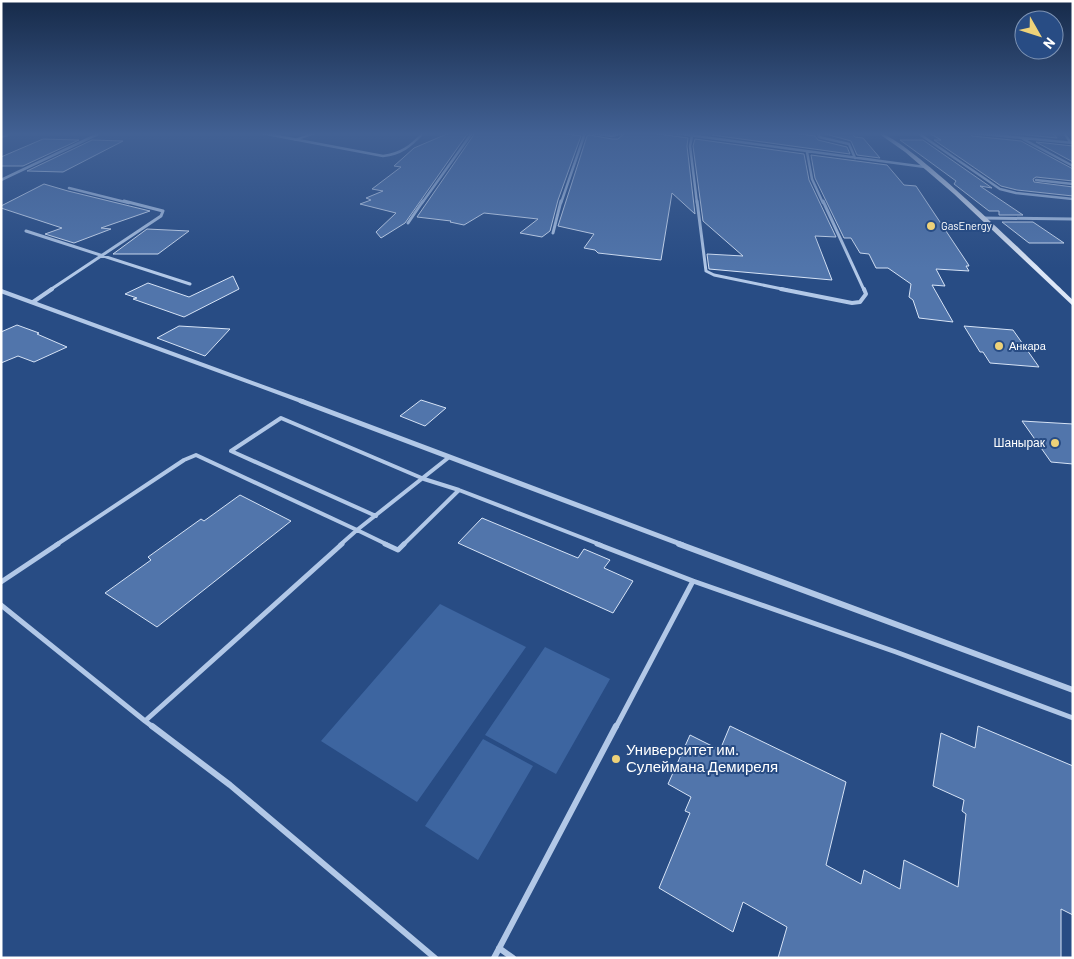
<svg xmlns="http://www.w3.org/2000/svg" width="1074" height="959" viewBox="0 0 1074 959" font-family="Barlow,sans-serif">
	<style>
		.green { fill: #3d65a0 }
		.building { fill: #5175ab; stroke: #d6e3f6 }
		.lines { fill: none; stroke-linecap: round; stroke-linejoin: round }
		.lane-far3 { stroke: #b2c8e7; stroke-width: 2 }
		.lane-far2 { stroke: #b2c8e7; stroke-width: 4 }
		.lane-far1 { stroke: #b2c8e7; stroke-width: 5 }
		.lane { stroke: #b2c8e7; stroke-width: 6 }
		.street-far4 { stroke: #b2c8e7; stroke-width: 2.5 }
		.street-far3 { stroke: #b2c8e7; stroke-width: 3 }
		.street-far2 { stroke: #b2c8e7; stroke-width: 4 }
		.street-far1 { stroke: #b2c8e7; stroke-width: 5 }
		.street { stroke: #b2c8e7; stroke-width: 6 }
		.secondary { fill: #dce6f6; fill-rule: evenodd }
		.poi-dot { fill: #eed279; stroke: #284c84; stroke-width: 2 }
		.labels { text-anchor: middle; stroke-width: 4; stroke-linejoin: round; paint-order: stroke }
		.far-poi-label { font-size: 11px; fill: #fff; stroke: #284c84; text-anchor: start }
		.poi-label { font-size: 12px; fill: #fff; stroke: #284c84; text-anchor: end }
		.near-poi-label { font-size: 15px; fill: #fff; stroke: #284c84; text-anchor: start }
	</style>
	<rect width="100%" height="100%" fill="#284c84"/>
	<path class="green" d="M440 604 526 647 417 802 321 741Z
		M545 647 610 679 556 774 485 735Z
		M483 739 533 766 478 860 425 826Z"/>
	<path class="building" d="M449 133H468L405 223 381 238 376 232 396 213 360 204 371 200 366 198 383 191 372 189 401 167 394 166 414 148Z
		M475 133H562L581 136 558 200 550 231 542 237 520 233 538 219 484 213 464 225 450 222 451 221 417 217Z
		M625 133H651L688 138 687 146 695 214 672 193 661 260 598 253 595 250 584 248 594 234 558 226 587 136 590 135 612 139H618Z
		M715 133H795L815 136 818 140 847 147 850 154 712 135Z
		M822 133H851L855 137 863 138 880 158 857 155 851 141Z
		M929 133H969L972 136 1021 141 1073 169V181L1036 177 1033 179 1034 182 1073 187V196L1017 190 1001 186 934 140H941Z
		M1007 133H1048L1054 134 1057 138Z
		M43 139 79 140 23 166H1V157Z
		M695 139 804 154 809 180 836 237 815 236 832 280 709 269 707 254 743 256 703 221 693 146Z
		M92 140 123 141 63 172 27 171Z
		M900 140H923L992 188 980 186 1023 215H999V211H989L954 184 956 181Z
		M1036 142 1073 146V162Z
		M811 155 887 165 904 185 916 186 968 264 969 266H966L969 271 936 269 945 286 932 285 953 322 919 318 913 300 909 297 911 284 888 268H876L869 254 860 253 851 238H844L815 178Z
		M44 184 68 191 150 211 101 228 111 229 74 243 45 234 62 228 1 208V206Z
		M1002 222H1033L1064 243H1029Z
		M147 229 189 231 158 254H113Z
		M233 276 239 289 184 317 133 299 137 298 125 294 148 283 189 297Z
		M17 325 39 333 37 334 67 347 34 362 18 356 1 363V332Z
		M179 326 230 329 205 356 157 338Z
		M964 326 1013 330 1039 367 990 363 983 352H980Z
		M421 400 446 408 425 426 400 416Z
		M1022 421 1073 424V464L1051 462Z
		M240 495 291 521 157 627 105 593 151 560 148 557 201 519 204 521Z
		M482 518 578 558 584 549 610 560 604 568 633 581 613 613 458 543Z
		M730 726 846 782 826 865 861 884 864 870 900 889 904 860 958 887 966 814 962 811 964 800 933 786 941 733 975 748 978 726 1073 766V915L1061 909V958H778L787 927 743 902 733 932 659 888 690 813 685 811 691 797 668 784 690 735 720 750Z"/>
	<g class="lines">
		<path class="lane-far3" d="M295 140 315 133"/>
		<path class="lane-far2" d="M376 516 231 451 281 418 424 479 459 490 601 545
			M56 545 184 460 196 455 357 530 340 545
			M388 545 357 530 448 458
			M403 545 459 490"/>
		<path class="lane-far1" d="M385 544 398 550 404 544
			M597 544 693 581
			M1 582 58 544
			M1 605 145 721 342 544
			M145 721 153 727
			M616 727 693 581 896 652 1073 718"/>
		<path class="lane" d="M152 726 230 785 435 958
			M499 948 513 958
			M494 958 616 726"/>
		<path class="street-far4" d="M261 133 383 156C401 154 411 146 423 133
			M592 133 612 136 622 133
			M674 133 925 167
			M818 133 819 137 849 144 855 158
			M918 133 1000 189 1016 193 1073 199
			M972 133 1073 143
			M1064 133 1071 143
			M692 136 690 146 697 203
			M1 137 7 135
			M1023 139 1073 166
			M807 152 812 179 823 203
			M1 180 98 134
			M1036 180 1073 184
			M69 188 129 203
			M422 203 472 133
			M561 203 585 133"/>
		<path class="street-far3" d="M697 201 706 271 714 275 787 290
			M823 201 864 290
			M982 218 1073 219
			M408 223 423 201
			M26 231 190 284
			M553 233 561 201
			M50 290 161 216 163 211 124 201"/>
		<path class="street-far2" d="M781 289 852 303 860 302 866 294 864 289
			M1 291 304 402
			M33 302 52 289"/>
		<path class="street-far1" d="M301 401 683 545"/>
		<path class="street" d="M679 544 1073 690"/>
		<path class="secondary" d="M878 133C904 133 1045 274 1073 300V306L954 194 905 152Z"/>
	</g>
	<linearGradient id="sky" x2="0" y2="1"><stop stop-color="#162a49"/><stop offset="0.5" stop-color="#426194"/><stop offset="1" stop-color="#426194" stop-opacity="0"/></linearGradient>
	<rect width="1074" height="268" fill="url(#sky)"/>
	<g class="poi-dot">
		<circle cx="931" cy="226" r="5"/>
		<circle cx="999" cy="346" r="5"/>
		<circle cx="1055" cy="443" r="5"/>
		<circle cx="616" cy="759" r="5"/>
	</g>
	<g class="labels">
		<g class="far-poi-label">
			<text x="941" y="230">GasEnergy</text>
			<text x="1009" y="350">Анкара</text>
		</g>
		<g class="poi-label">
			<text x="1045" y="447">Шанырак</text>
		</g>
		<g class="near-poi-label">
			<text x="626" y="755">Университет им.<tspan x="626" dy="17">Сулеймана Демиреля</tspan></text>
		</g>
	</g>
	<rect width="1074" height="959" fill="none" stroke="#ffffff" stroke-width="5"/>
	<g transform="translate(1039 35) rotate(129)"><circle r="24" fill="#284c84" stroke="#7e94b5"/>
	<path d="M0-4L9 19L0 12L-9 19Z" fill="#eed279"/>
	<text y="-8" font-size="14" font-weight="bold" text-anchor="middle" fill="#ffffff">N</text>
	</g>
</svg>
